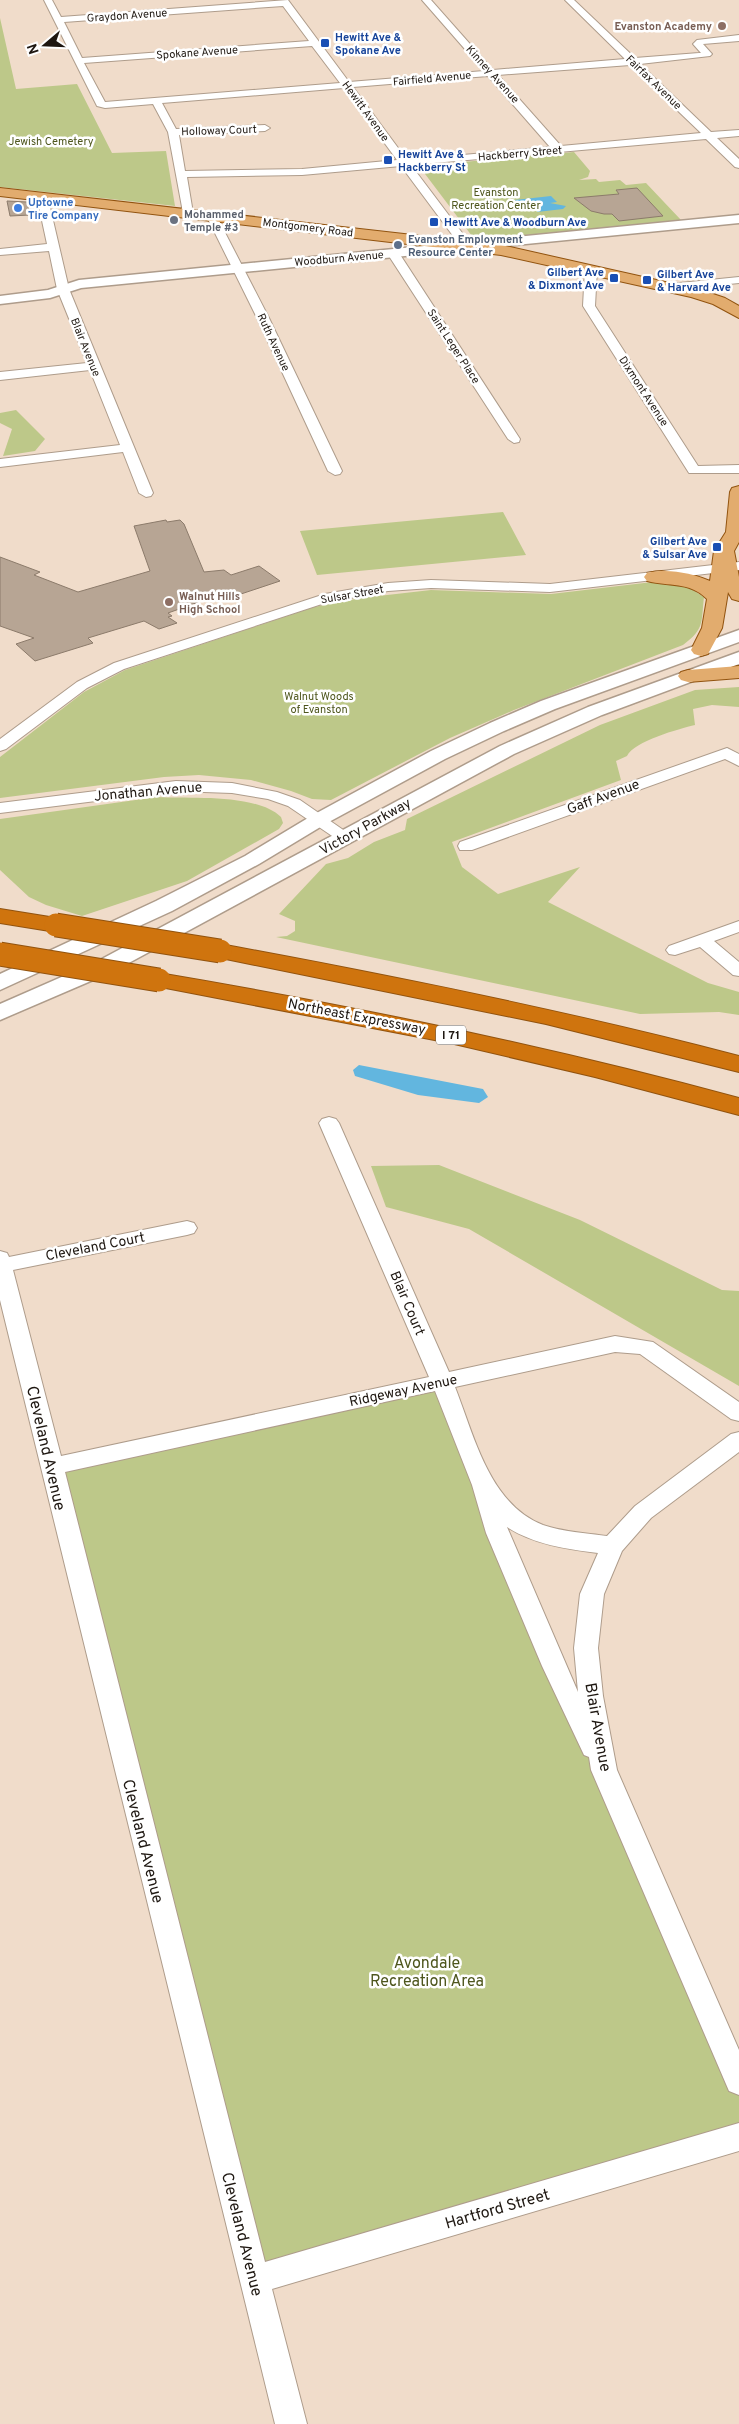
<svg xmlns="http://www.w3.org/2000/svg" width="739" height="2424" viewBox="0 0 739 2424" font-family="Overpass,sans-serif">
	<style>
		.green { fill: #bdc889 }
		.water { fill: #62b6df }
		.building { fill: #b7a594; stroke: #8c7b6b }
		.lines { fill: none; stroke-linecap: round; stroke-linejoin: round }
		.minor-casing { stroke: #ae9c8b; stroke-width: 2 }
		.tertiary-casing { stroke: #ae9c8b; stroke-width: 3 }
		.primary-casing { stroke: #91530f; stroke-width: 2 }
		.motorway-casing { stroke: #91530f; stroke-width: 2 }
		.minor { fill: #fff; fill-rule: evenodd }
		.tertiary { fill: #fff; fill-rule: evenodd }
		.primary { fill: #e2ac6e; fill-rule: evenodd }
		.motorway { fill: #cf740e; fill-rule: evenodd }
		.motorway-bridge-casing { stroke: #91530f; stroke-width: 25; stroke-linecap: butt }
		.motorway-bridge { stroke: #cf740e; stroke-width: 23 }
		.education-dot { fill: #8d6e63; stroke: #fff; stroke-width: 2 }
		.transit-dot { fill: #1a4fb4; stroke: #fff; stroke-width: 2 }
		.shop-dot { fill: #3f7fe0; stroke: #fff; stroke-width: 2 }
		.worship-dot { fill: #6b7280; stroke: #fff; stroke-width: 2 }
		.service-dot { fill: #5c6f8a; stroke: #fff; stroke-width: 2 }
		.labels { text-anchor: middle; stroke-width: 5; stroke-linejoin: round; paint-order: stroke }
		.far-street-label { font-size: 11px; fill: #1e1711; stroke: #fff }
		.far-education-label { font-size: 11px; font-weight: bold; fill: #785e54; stroke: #fff; text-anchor: end }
		.far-transit-label { font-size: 11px; font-weight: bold; fill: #164399; stroke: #fff; text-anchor: start }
		.far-park-label { font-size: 11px; fill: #4e561d; stroke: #fff }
		.far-shop-label { font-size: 11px; font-weight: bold; fill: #366cbe; stroke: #fff; text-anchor: start }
		.far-worship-label { font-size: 11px; font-weight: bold; fill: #5b616d; stroke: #fff; text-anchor: start }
		.far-service-label { font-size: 11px; font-weight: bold; fill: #4e5e75; stroke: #fff; text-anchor: start }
		.shield { fill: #fff; stroke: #625d58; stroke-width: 1 }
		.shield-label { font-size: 12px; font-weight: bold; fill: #1e1711 }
		.street-label { font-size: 14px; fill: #1e1711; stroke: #fff }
		.near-street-label { font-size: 16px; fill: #1e1711; stroke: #fff }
		.near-park-label { font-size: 16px; fill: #4e561d; stroke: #fff }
	</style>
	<rect width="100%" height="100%" fill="#f0dcca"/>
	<path class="green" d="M0 18 16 89 77 84 112 153 166 151 175 206 0 187Z
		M574 152 590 171 588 177 579 180 596 179 599 182 620 180 626 185 646 183 681 220 475 240 419 166Z
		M16 410 45 439 35 451 3 456 12 429 0 423V413Z
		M503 512 526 555 317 575 300 531Z
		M661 581 663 584 685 585 704 597C701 622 705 629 683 645L514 710 450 738 331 800 312 799 291 791 251 780 199 775 164 777 0 798V757L84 692 125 670 314 607 361 598 431 590 551 594Z
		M739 687V707L712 705 693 709 695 725C679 729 634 741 627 756L616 761 621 780 452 842 462 867 498 894 580 867 548 902 708 983 739 992V1015L719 1012 640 1014 276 937 287 936 295 931V921L279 914 326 864 348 858 374 842 405 830 407 819 600 725 695 690Z
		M157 797C189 799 256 793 281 817L283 823 279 829 187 881 82 916 46 905 29 897 0 870V819Z
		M439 1165 580 1220 722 1290 739 1291V1386L469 1229 386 1207 371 1166Z
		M442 1381 739 2082V2137L254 2280 51 1467Z"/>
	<path class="water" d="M551 196 557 202 550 203 566 206 563 209 537 212 538 208 534 204 521 206 515 200Z
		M359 1065 483 1089 488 1097 479 1103 418 1095 355 1076 353 1070Z"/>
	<path class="building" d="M637 188 663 216 619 221 612 214H604L591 211 574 198 619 194 616 190Z
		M7 201 27 202 30 215 10 216Z
		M166 520 167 522 180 520 184 524 204 572 224 570 231 575 259 566 280 581 226 599 221 594 168 613 172 616 168 617 177 623 159 629 144 621 88 638 93 643 35 661 16 644 34 638 0 626V557L40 572 34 575 78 592 150 571 134 526Z"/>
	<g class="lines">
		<g class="minor-casing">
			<path id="minor" d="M44 0H52L61 17 288 0 349 82 484 71 422 0H431L493 70 625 59 565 0H574L635 58 699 53H701L693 44 697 40 739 35V41L703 44 712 54 710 56 640 64 711 132 739 130V136L717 138 739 159V168L735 167 706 139 411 165 472 246 466 249 462 248 401 166 302 175 187 177 192 207 190 214 186 215 181 212 182 207 168 132 153 104 105 108 97 106ZM283 6 309 41 82 58 64 22ZM312 46 340 83 105 102 84 63ZM630 65 701 133 561 146 498 75ZM488 76 550 147 407 160 353 87ZM344 88 397 160 302 169 185 171 179 135 265 131 270 128 265 125 176 129 162 103Z
				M48 194 53 197 49 203 69 289 153 493 151 496 146 497 139 493 123 452 0 467V459L120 445 90 370 0 380V372L87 363 57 289 49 251 0 255V249L47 244 38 202Z
				M211 212 216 215 269 318 342 471 340 474 335 475 328 471 257 318 206 215Z
				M393 250 399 253 520 439 519 442 514 443 508 439 387 253Z
				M591 266 597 269 595 306 698 466 739 465V473H689L583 306 585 269Z
				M739 277V283L670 290 664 287 670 284Z
				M739 562V570L550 592 431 588 388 591 328 602 124 669 87 688 6 749 0 751V739L77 682 114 663 325 594 388 583 431 580 550 584Z
				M727 748 739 754V766L725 759 472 850H460L458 846 460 842Z
				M176 781 232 783 277 792 300 800 352 836 350 840H338L288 806 268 799 232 793 176 791 0 813V803Z
				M739 921V932L714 941 739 962V976L733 975 700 947 675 955 669 954 666 950 669 946Z
				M329 1117 336 1119 339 1123 449 1372 615 1336 653 1342 739 1402V1421L731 1419 640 1354 615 1352 455 1387C474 1435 489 1504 543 1525 563 1532 586 1533 607 1536L635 1506 731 1434 739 1432V1452L651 1518 622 1551 604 1594 598 1648 603 1696 617 1770 739 2050V2095L729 2091 591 1770 589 1757 584 1755 542 1666 486 1533 472 1485 435 1391 65 1472 265 2262 739 2123V2151L272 2289 307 2424H275L0 1300V1251L7 1253 9 1257 187 1221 194 1223 197 1228 194 1233 187 1235 13 1270 61 1456 429 1377 319 1123 322 1119ZM507 1527C533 1544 566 1549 598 1553L580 1594 574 1648 578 1692Z"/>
		</g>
		<g class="tertiary-casing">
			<path id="tertiary" d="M739 215V223L81 288 50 298 0 304V296L48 290 79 280Z
				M739 630V642L555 709 504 731 445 759 327 823 259 864 172 911 0 990V974L156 901 245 856 313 815 431 751 490 723 541 701Z
				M739 652V664L602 715 514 754 114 971 0 1020V1004L98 961 500 746 588 707Z"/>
		</g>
		<g class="primary-casing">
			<path id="primary" d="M0 188 501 245 701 290 725 298 739 306V318L713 304 691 297 501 255 0 196Z
				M739 486V542L734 551 739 577V601L732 599 728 592 722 628 708 654 701 656 694 654 691 650 702 628 707 599C689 581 669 587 647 581L644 577 647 573C667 568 692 573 710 581L714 551 726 532 730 492 732 488Z
				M739 666V678L688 682 681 680 678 676 681 672 688 670Z"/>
		</g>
		<g class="motorway-casing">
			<path id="motorway" d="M0 909 56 918 64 920 68 925 64 930 56 932 0 923Z
				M220 944C394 976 568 1011 739 1056V1072L546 1024 211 956 208 951 211 946Z
				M159 973C354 1006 548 1046 739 1098V1115L595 1077 450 1043 150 985 147 980 150 975Z"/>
		</g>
		<use href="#minor" class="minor"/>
		<use href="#tertiary" class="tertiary"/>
		<use href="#primary" class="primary"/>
		<use href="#motorway" class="motorway"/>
		<g class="motorway-bridge-casing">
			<path id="motorway-bridge" d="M56 925 220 951
				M0 954 159 980"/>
		</g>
		<use href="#motorway-bridge" class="motorway-bridge"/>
	</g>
	<g class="education-dot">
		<circle cx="722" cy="26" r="5"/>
		<circle cx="169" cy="602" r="5"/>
	</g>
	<g class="transit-dot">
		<rect x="320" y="38" width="10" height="10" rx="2.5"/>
		<rect x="383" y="155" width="10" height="10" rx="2.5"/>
		<rect x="429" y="217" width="10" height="10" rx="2.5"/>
		<rect x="609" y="273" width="10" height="10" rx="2.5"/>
		<rect x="642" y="275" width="10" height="10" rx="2.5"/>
		<rect x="712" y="542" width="10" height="10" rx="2.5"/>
	</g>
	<circle class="shop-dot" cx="18" cy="208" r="5"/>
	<circle class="worship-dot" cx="174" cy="220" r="5"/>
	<circle class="service-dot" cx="398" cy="245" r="5"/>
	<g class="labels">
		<g class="far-street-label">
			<text transform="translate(127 15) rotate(-4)" y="4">Graydon Avenue</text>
			<text transform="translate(197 52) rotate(-4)" y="4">Spokane Avenue</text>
			<text transform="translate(493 74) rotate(48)" y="4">Kinney Avenue</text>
			<text transform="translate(432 78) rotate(-5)" y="4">Fairfield Avenue</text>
			<text transform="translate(654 82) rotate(44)" y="4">Fairfax Avenue</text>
			<text transform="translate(366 111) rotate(54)" y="4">Hewitt Avenue</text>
			<text transform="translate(219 130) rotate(-2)" y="4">Holloway Court</text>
			<text transform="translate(520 153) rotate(-5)" y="4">Hackberry Street</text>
			<text transform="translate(308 227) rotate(7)" y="4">Montgomery Road</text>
			<text transform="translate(339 258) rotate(-5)" y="4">Woodburn Avenue</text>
			<text transform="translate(274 342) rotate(65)" y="4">Ruth Avenue</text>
			<text transform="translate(454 346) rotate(57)" y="4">Saint Leger Place</text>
			<text transform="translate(86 347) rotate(68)" y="4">Blair Avenue</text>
			<text transform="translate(644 391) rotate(57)" y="4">Dixmont Avenue</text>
			<text transform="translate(352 594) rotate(-10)" y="4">Sulsar Street</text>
		</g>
		<g class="far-education-label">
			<text x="712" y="30">Evanston Academy</text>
			<text x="179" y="600" text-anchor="start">Walnut Hills<tspan x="179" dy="13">High School</tspan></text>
		</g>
		<g class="far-transit-label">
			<text x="335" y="41">Hewitt Ave &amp;<tspan x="335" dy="13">Spokane Ave</tspan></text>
			<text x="398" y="158">Hewitt Ave &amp;<tspan x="398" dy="13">Hackberry St</tspan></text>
			<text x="444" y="226">Hewitt Ave &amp; Woodburn Ave</text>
			<text x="604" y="276" text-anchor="end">Gilbert Ave<tspan x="604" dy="13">&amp; Dixmont Ave</tspan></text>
			<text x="657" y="278">Gilbert Ave<tspan x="657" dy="13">&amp; Harvard Ave</tspan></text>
			<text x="707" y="545" text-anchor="end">Gilbert Ave<tspan x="707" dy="13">&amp; Sulsar Ave</tspan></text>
		</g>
		<g class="far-park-label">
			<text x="51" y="145">Jewish Cemetery</text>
			<text x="496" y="196">Evanston<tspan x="496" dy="13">Recreation Center</tspan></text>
			<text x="319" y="700">Walnut Woods<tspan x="319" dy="13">of Evanston</tspan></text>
		</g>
		<g class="far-shop-label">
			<text x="28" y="206">Uptowne<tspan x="28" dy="13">Tire Company</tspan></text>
		</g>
		<g class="far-worship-label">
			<text x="184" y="218">Mohammed<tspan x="184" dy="13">Temple #3</tspan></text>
		</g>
		<g class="far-service-label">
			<text x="408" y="243">Evanston Employment<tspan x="408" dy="13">Resource Center</tspan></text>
		</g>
		<rect class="shield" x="436" y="1025.5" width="30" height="19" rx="4"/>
		<g class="shield-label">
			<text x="451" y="1039">I 71</text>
		</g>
		<g class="street-label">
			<text transform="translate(148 791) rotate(-5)" y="5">Jonathan Avenue</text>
			<text transform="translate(603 796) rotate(-20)" y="5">Gaff Avenue</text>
			<text transform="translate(365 826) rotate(-29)" y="5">Victory Parkway</text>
			<text transform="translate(357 1016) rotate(11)" y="5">Northeast Expressway</text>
			<text transform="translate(95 1246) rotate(-11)" y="5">Cleveland Court</text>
			<text transform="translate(408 1303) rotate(67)" y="5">Blair Court</text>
			<text transform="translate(403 1390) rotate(-12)" y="5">Ridgeway Avenue</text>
		</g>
		<g class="near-street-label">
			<text transform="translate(47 1448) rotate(77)" y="6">Cleveland Avenue</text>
			<text transform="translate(599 1727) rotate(80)" y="6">Blair Avenue</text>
			<text transform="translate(144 1841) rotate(76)" y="6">Cleveland Avenue</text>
			<text transform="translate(497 2208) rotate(-16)" y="6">Hartford Street</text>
			<text transform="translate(243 2234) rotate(76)" y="6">Cleveland Avenue</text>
		</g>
		<g class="near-park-label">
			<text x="427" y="1968">Avondale<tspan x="427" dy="18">Recreation Area</tspan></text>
		</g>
	</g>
	<g transform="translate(45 45) rotate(251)" stroke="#ffffff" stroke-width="4" paint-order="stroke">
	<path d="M0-4L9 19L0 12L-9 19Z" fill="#1e1711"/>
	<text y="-8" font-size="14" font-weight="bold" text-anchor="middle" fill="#1e1711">N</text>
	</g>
</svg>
